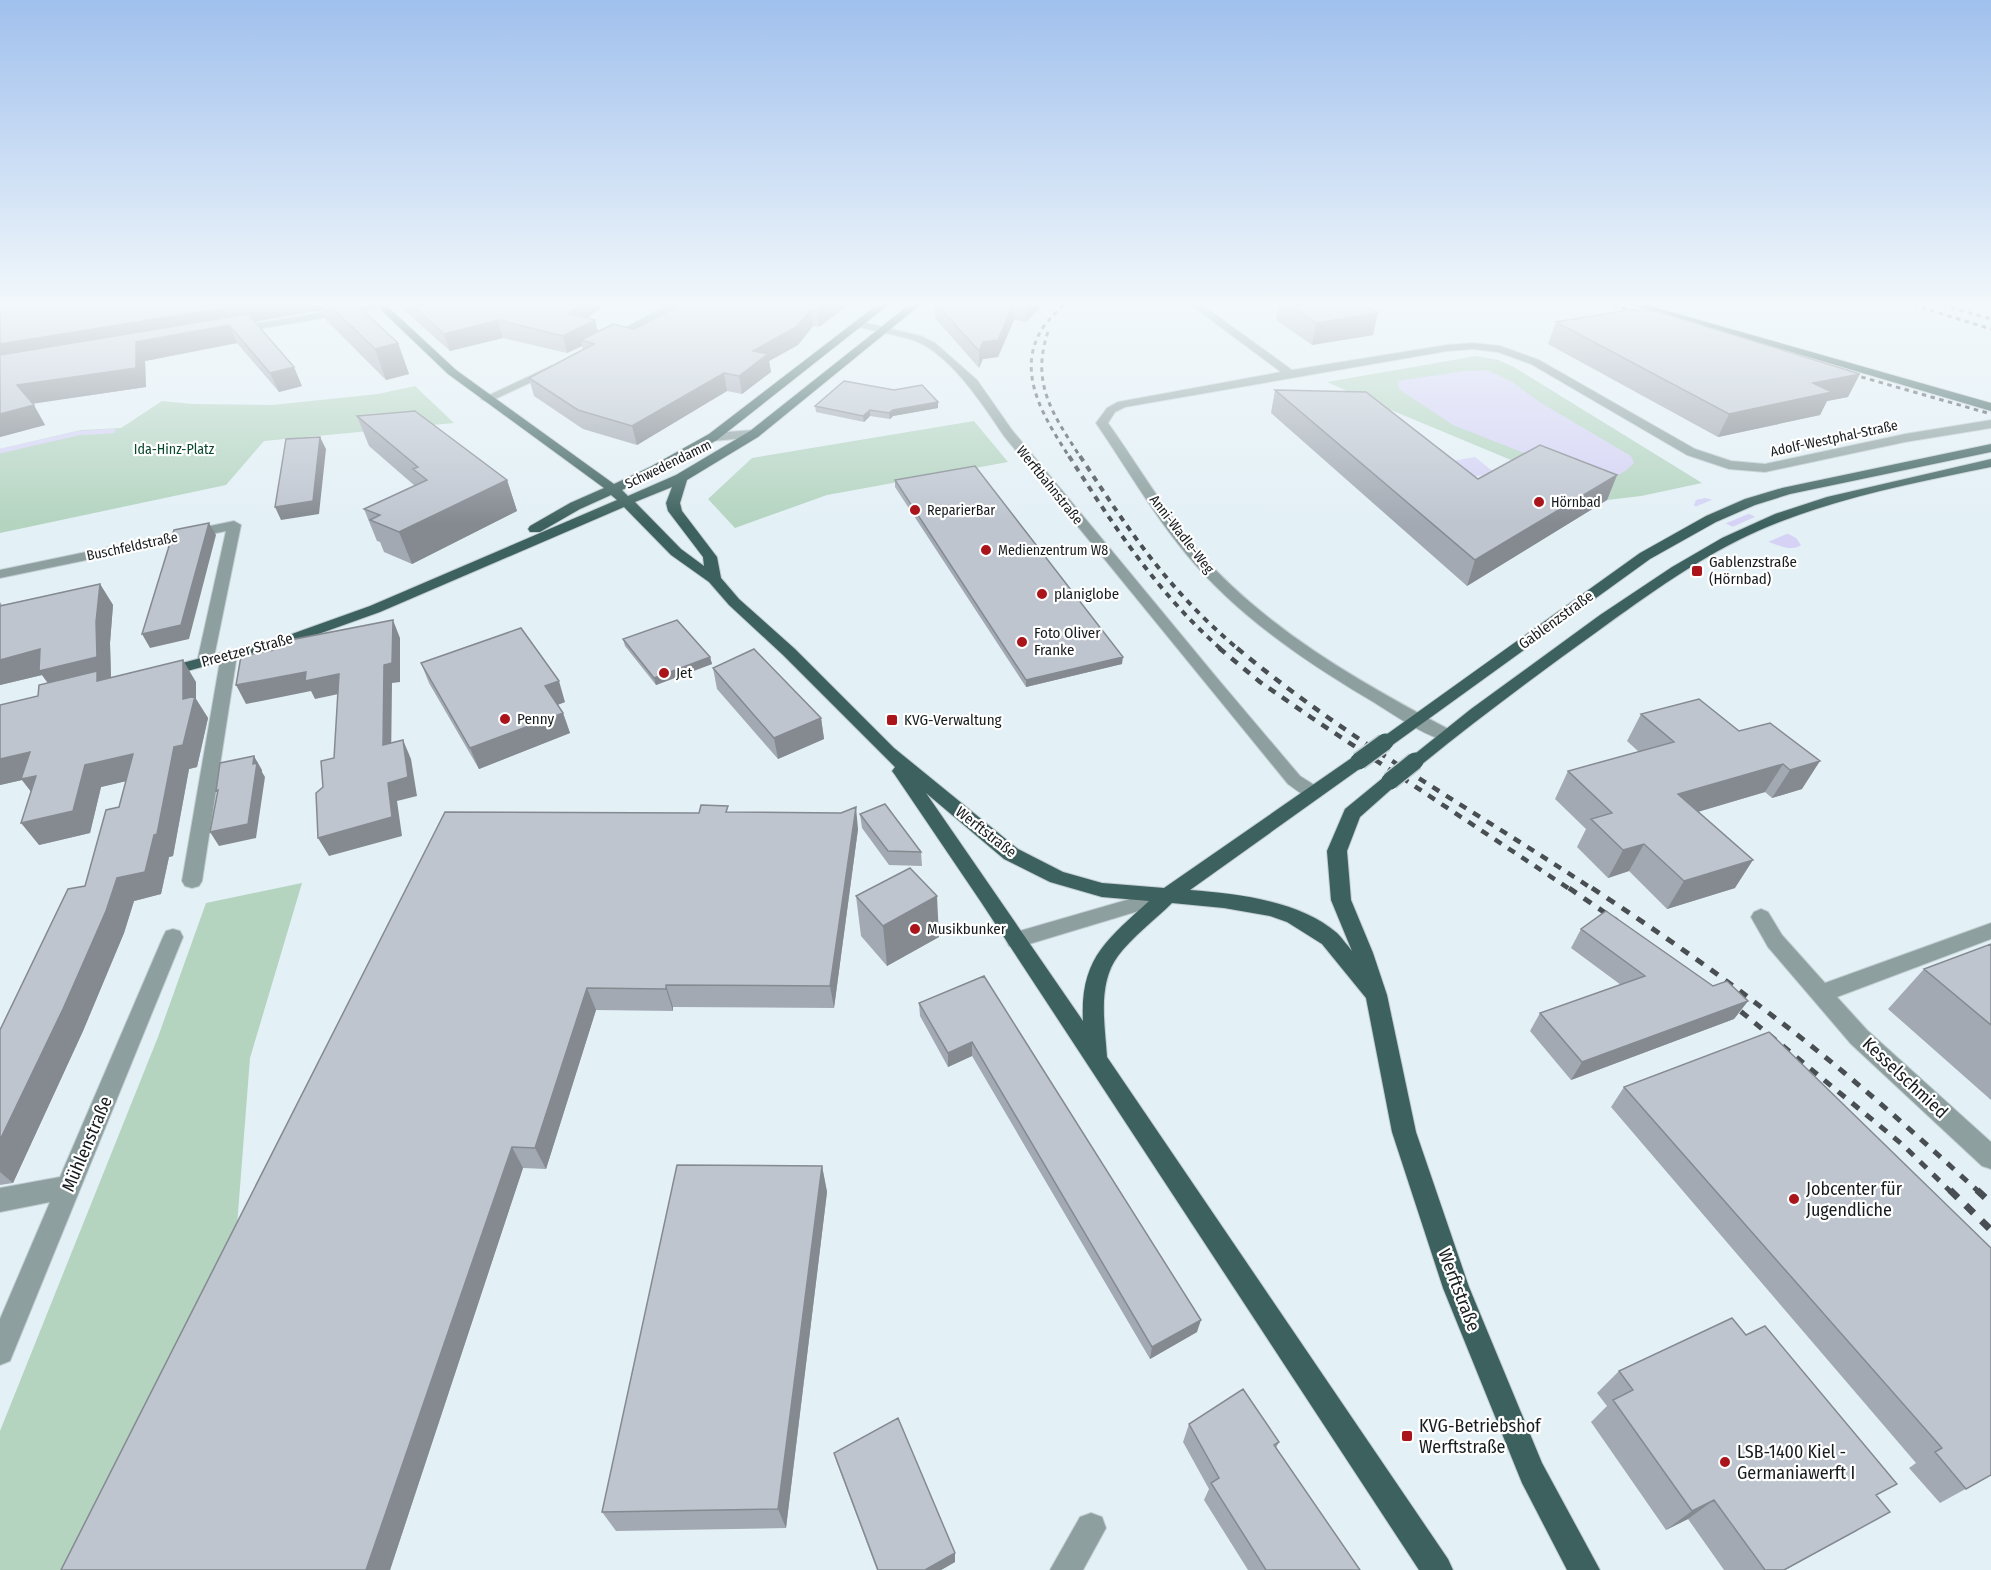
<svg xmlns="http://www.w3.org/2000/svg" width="1991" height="1570" viewBox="0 0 1991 1570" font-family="'Fira Sans Condensed',sans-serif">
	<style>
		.green { fill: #b4d4c0 }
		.water { fill: #d5d2f5 }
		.pier { fill: #e3f0f6 }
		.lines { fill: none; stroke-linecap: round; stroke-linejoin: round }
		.stream { stroke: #d5d2f5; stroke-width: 4.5 }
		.minor-casing { stroke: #c2ced3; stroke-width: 2 }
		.major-casing { stroke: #c2ced3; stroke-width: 2 }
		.minor { fill: #8da09f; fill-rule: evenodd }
		.major { fill: #3d615e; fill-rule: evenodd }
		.rail-far4 { stroke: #484e51; stroke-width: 3; stroke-dasharray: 4.5 4.5; stroke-linecap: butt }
		.rail-far3 { stroke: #484e51; stroke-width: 4; stroke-dasharray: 6 6; stroke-linecap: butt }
		.rail-far2 { stroke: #484e51; stroke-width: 4.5; stroke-dasharray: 8 8; stroke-linecap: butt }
		.rail-far1 { stroke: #484e51; stroke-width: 5; stroke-dasharray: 9 9; stroke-linecap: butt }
		.rail { stroke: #484e51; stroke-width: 7; stroke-dasharray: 11 11; stroke-linecap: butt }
		.major-bridge-casing { stroke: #c2ced3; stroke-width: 20; stroke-linecap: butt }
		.major-bridge { stroke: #3d615e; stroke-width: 17 }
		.wall { fill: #a3a9b2 }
		.shaded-wall { fill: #858a91 }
		.building { fill: #bec5cf; stroke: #858a91; stroke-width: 1.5 }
		.poi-dot { fill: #a9151a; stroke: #fff; stroke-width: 2 }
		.labels { text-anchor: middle; stroke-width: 4.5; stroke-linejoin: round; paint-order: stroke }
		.far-street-label { font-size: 14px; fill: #171c1e; stroke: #fff }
		.far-park-label { font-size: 14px; fill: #09492d; stroke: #fff }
		.far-poi-label { font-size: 14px; fill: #171c1e; stroke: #fff; text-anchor: start }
		.poi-label { font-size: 15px; fill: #171c1e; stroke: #fff; text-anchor: start }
		.street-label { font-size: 15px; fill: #171c1e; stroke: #fff }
		.near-street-label { font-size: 18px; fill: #171c1e; stroke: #fff }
		.near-poi-label { font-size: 18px; fill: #171c1e; stroke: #fff; text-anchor: start }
	</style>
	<rect width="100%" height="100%" fill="#e3f0f6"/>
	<path class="green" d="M1476 356 1498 360 1514 367 1702 483 1641 496 1607 500 1362 398 1327 382Z
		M415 386 454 423 264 441 226 485 0 533V449L81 430 121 428 162 401 193 404 272 405 378 394Z
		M974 421 1008 462 827 495 735 528 708 499 752 458Z
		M302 883 250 1058 237 1226 90 1570H0V1431L158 1037 206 903Z"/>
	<path class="water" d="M1487 370 1512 382 1541 403 1631 456 1634 463C1621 477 1610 480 1590 479L1453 425 1399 389 1398 381 1464 371Z
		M1475 457 1495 473 1456 480 1436 464Z
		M1705 498 1730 504 1796 538 1801 545C1797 548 1794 548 1788 548 1774 546 1702 515 1694 505L1696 500Z"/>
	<path class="pier" d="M1719 497 1731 501 1753 512 1722 525 1698 514 1692 508Z
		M1759 515 1791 532 1766 543 1730 528Z"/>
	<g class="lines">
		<path class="stream" d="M0 451 79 433 113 431"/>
		<g class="minor-casing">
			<path id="minor" d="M366 305H386L381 308 235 333 230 330 235 327Z
				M668 305H680L614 341 605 339Z
				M1191 305H1202L1292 370 1447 345 1473 343 1500 346 1539 360 1695 449 1731 461 1765 464 1905 434 1991 420V428L1905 442 1765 472 1729 469 1687 455 1531 364 1498 352 1473 349 1447 351 1125 407 1115 412 1108 423C1138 465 1164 510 1197 550 1267 630 1360 682 1452 731L1455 735 1452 739 1446 741C1420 734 1389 711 1365 697 1300 658 1236 614 1187 555 1153 514 1126 467 1096 423L1107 408 1118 402 1281 372Z
				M858 321 921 336 935 343 977 380 1012 430 1217 678 1300 776 1319 788 1322 792 1319 796C1307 800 1298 791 1288 784L1004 436C983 405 950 353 913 340 894 334 874 331 854 326L853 324Z
				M551 366 555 367V371L491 401 487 402 481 399Z
				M754 430 760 434 758 437 713 441 707 437 713 433Z
				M234 521 241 525 213 662 205 667 197 662 226 531 0 578V570Z
				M229 650 237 655 202 881 199 886 192 888 185 886 182 881 221 655Z
				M1168 888 1175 890 1178 895 1175 900 1016 948 1009 946 1006 940 1009 934Z
				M1761 909 1768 912 1782 935 1825 983 1991 923V939L1837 997 1867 1030 1991 1142V1169L1982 1166 1851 1044 1768 947 1751 917 1754 912Z
				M173 929 180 931 183 937 10 1361 0 1365V1319L50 1202 0 1212V1188L60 1177 163 937 166 931Z
				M1091 1513 1102 1517 1106 1528 1083 1570H1050L1080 1517Z"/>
		</g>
		<g class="major-casing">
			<path id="major" d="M376 305H386L456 370 614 484 650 467 709 434 877 305H888L717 440 660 473 622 490 628 496 676 475 750 431 909 305H920L758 437 687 480 680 503 682 511 717 557 721 578 739 599 795 649 894 748 1018 849 1063 872 1102 883 1164 888 1353 757H1365L1368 761 1365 765 1190 890C1237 894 1299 900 1337 933 1342 938 1347 945 1352 951L1331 900 1327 851 1345 809 1384 777H1396L1399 781 1396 785 1360 817 1347 851 1351 900 1373 953 1387 995 1416 1132 1469 1287 1542 1463 1600 1570H1567L1522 1483 1443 1288 1392 1132 1366 998 1322 944 1287 922 1270 916 1224 908 1172 903C1156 919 1131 938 1118 956 1097 984 1105 1025 1107 1057L1448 1559 1453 1570H1419L981 902 895 775 892 771 895 767 783 655 729 605 709 582 671 555 624 507 380 612 299 641 165 677 159 675 157 672 159 669 289 635 370 606 617 500 611 495 580 509 540 532H530L528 529 530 526 570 503 604 488 448 374ZM672 487 666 503 668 511 703 557 704 566 681 549 635 502ZM926 793 1004 859 1050 882 1102 897 1149 901C1107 940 1080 958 1083 1021Z
				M1632 305H1646L1991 403V411Z
				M1991 444V452L1790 494 1755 505 1716 522 1650 559 1391 746H1379L1376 742 1640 553 1706 516 1745 499 1782 488Z
				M1991 459V467C1913 483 1834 498 1760 530 1701 556 1649 594 1598 631 1538 674 1479 718 1421 765H1409L1406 761 1471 709 1600 615 1672 567 1722 538 1775 514 1827 497Z"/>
		</g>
		<use href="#minor" class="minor"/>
		<use href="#major" class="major"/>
		<path class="rail-far4" d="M1063 305C1057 312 1050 318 1044 326 1013 371 1045 419 1070 458
			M1613 305 1648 315
			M1913 305 1991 329
			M1942 305 1991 319
			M1048 332C1030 384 1054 416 1081 458
			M1844 372 1991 414"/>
		<path class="rail-far3" d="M1069 456C1113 525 1159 595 1221 649
			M1080 456C1130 532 1168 590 1238 649"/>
		<path class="rail-far2" d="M1219 648 1260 682 1312 718 1571 890
			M1237 648C1347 740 1475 811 1594 890"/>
		<path class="rail-far1" d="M1569 888 1617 921
			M1592 888C1654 929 1715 971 1774 1017 1846 1071 1912 1131 1979 1192
			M1727 1000 1903 1145 1951 1192"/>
		<path class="rail" d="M1950 1190 1991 1230
			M1977 1190 1991 1203"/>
		<g class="major-bridge-casing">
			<path id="major-bridge" d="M1359 761 1385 742
				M1390 781 1415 761"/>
		</g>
		<use href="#major-bridge" class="major-bridge"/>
	</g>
	<path class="wall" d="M0 305H357L398 343 409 374 386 380 326 320 322 310 255 322 302 386 279 392 237 343 145 361 146 387 32 404 45 425 0 437Z
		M403 305H604L588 318 595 320 598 332 634 329 680 305H848L819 327 813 326 798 345 769 361 771 372 742 394 727 391 637 445 583 429 534 396 529 378 583 349 582 346 567 353 503 338 450 351 405 311Z
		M934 305H1043L1026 322 1014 320 998 357 983 359 979 368 935 318Z
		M1279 305H1364L1373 335 1312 345 1276 320Z
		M1556 322 1848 397 1827 401 1820 415 1718 437 1548 344Z
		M1275 390 1478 479 1617 475 1607 500 1467 586 1271 413Z
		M938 402V408L893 416 890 419 870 416 864 422 816 412 815 406Z
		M357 416 507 480 517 511 412 564 384 552 380 542 377 541 364 509 415 486 369 446Z
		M895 480 1122 664 1026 687 895 487Z
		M100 584 113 605 110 643 111 678 196 682V699L208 718 197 767 189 769 173 856 169 857 161 894 134 901 124 933 83 1031 13 1183 0 1185V1030L85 886 119 807 126 781 101 787 90 833 39 845 31 791 22 780 0 785V705L38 696 48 683 42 675 0 685V602L2 605Z
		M623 639 710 657 712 664 656 685 625 646Z
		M421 663 565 702 557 705 563 713 570 733 479 769 429 683Z
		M713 668 821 718 824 739 778 759 717 689Z
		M1641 714 1739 731 1770 723 1802 789 1772 798 1765 792 1698 812 1735 888 1667 909 1629 871 1608 878 1577 847 1586 829 1555 799 1568 771 1639 752 1627 741Z
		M729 812 858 829 834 1008 673 1007V1011L596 1010 546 1169 523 1168 390 1570H61L699 813Z
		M860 814 921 852 922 866 889 865 862 828Z
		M856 896 939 937 887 966 861 936Z
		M1581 929 1713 986 1748 1001 1734 1019 1571 1080 1530 1031 1540 1013 1621 985 1571 948Z
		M1991 944V1100L1888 1009 1924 969Z
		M984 976 1197 1332 1150 1359 972 1056 948 1067 920 1016 919 1003Z
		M1624 1087 1991 1475 1940 1503 1909 1468 1916 1463 1611 1107Z
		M822 1166 827 1192 786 1528 616 1531 602 1512Z
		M1619 1371 1877 1496 1857 1531 1785 1570H1724L1688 1519 1666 1530 1591 1422 1607 1406 1597 1393Z
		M1189 1424 1279 1442 1276 1448 1360 1570H1248L1204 1500 1209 1489 1183 1442Z
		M834 1453 955 1553V1562L941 1570H877L837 1463Z"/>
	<path class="shaded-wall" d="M243 305H320L322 310 230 326 237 343 145 361 146 387 29 404 0 365V344Z
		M581 305H604L574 330 595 320 599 337 581 340 582 346 567 353 563 336 569 314Z
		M824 305H848L819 327 817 310Z
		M1014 305V320L998 357 983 359 979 368V351L983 342Z
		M1027 305H1043L1026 322V306Z
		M812 309 813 326 798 345 769 361 771 372 742 394 739 376 753 351Z
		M1378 313 1373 335 1312 345 1316 323Z
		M498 320 503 338 450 351 444 334Z
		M398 343 409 374 386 380 375 349Z
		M294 367 302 386 279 392 270 373Z
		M724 373 727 391 637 445 632 426Z
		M1860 374 1848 397 1827 401 1820 415 1718 437 1729 414 1813 383Z
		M938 402V408L893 416 890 419 889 413 893 410Z
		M34 405 45 425 0 437V414Z
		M870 410V416L864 422 863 416Z
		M320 437 326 449 319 514 281 520 275 507Z
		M1617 475 1607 500 1467 586 1475 560Z
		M507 480 517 511 412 564 399 532Z
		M209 523 216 535 189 639 150 648 142 634Z
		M100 584 113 605 110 643 111 678 55 693 42 675 0 685V660L96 622Z
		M393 620 400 638V682L392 683 391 764 383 745 384 665Z
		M710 657 712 664 656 685 654 678Z
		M1123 657 1122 664 1026 687V680Z
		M183 660 196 682V699L208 718 197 767 189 769 173 856 169 857 161 894 134 901 124 933 83 1031 13 1183 0 1172V1140L117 878 183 699Z
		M306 672 339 674 348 692 315 699 311 691 246 704 236 685Z
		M559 681 565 702 552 707 545 686Z
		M563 713 570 733 479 769 470 748Z
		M821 718 824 739 778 759 774 738Z
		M403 740 411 759 417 796 397 801 402 836 329 856 318 838 388 783Z
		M30 752 46 774 38 801 22 780 0 785V759Z
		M133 754 148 776 101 787 90 833 39 845 21 823 85 765Z
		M254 756 262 770V772L265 777 256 838 219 846 210 832 253 764Z
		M1820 761 1802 789 1772 798 1790 770Z
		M1783 764 1765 792 1663 822 1678 794Z
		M856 807 858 829 834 1008 830 986Z
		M1644 844 1629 871 1608 878 1623 850Z
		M1753 860 1735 888 1667 909 1684 881Z
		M937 896 939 937 887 966 883 926Z
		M666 985 673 1007V1011L666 989Z
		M587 988 596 1010 546 1169 535 1148Z
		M1748 1001 1734 1019 1571 1080 1582 1062Z
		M972 1042V1056L948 1067V1053Z
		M512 1147 523 1168 390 1570H366Z
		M822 1166 827 1192 786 1528 778 1509Z
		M1201 1320 1197 1332 1150 1359 1152 1347Z
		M1714 1500 1688 1519 1666 1530 1692 1511Z
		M1890 1512 1785 1570H1784Z
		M955 1553V1562L941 1570H925Z"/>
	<path class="building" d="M0 305H243L0 344Z
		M329 305H357L398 343 375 349Z
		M412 305H581L569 314 595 320 563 336 498 320 444 334Z
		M681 305H824L817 310 812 309 796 327 753 351 768 354 739 376 724 373 632 426 578 410 529 378 594 344 581 340 613 324 634 329Z
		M937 305H1013L998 340 983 342 979 351Z
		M1289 305H1364L1378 313 1316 323Z
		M1628 310 1659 312 1860 374 1813 383 1832 392 1729 414 1556 322Z
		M248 314 294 367 270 373 229 325 136 342V368L17 385 34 405 0 414V355Z
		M844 381 894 390 922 385 938 402 893 410 889 413 870 410 863 416 815 406Z
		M1275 390 1366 392 1478 479 1540 445 1617 475 1475 560Z
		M415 411 507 480 399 532 370 520 380 515 364 509 427 480 413 469 418 467 357 416Z
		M320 437 313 501 275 507 286 439Z
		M975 466 1123 657 1026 680 895 480Z
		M209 523 181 625 142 634 174 530Z
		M100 584 96 622 97 657 39 671 40 649 0 660V606Z
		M393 620 392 663 384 665 383 745 403 740 408 777 388 783 392 817 318 838 316 793 323 787 321 761 334 758 339 674 305 681 306 672 236 685 241 656 274 650 275 643Z
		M677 620 710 657 654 678 623 639Z
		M521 628 559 681 545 686 563 713 470 748 421 663Z
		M754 649 821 718 774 738 713 668Z
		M183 660V699L195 696 183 745 174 747 157 834 154 835 145 872 117 878 106 911 63 1009 0 1140V1030L68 889 85 886 106 810 119 807 133 754 85 765 73 811 21 823 36 776 21 779 30 752 0 759V705L38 696 39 685 97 671V681Z
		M1699 699 1739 731 1770 723 1820 761 1790 770 1783 764 1678 794 1753 860 1684 881 1644 844 1623 850 1591 819 1612 813 1568 771 1674 742 1641 714Z
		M254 756 253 764 257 763 248 824 210 832 218 790 216 791 220 763Z
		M885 804 921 852 888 851 860 814Z
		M701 805 728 806 726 812 841 813 856 807 830 986 666 985V989L587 988 535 1148 512 1147 366 1570H61L445 812 699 813Z
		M910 868 937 896 883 926 856 896Z
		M1606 911 1713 986 1727 981 1748 1001 1582 1062 1540 1013 1645 976 1581 929Z
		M1991 944V1025L1924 969Z
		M984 976 1201 1320 1152 1347 972 1042 948 1053 919 1003Z
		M1769 1032 1991 1248V1475L1966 1489 1935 1452 1942 1448 1624 1087Z
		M677 1165 822 1166 778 1509 602 1512Z
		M1732 1318 1746 1335 1765 1326 1897 1484 1876 1495 1890 1512 1784 1570H1765L1714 1500 1692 1511 1613 1400 1633 1390 1619 1371Z
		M1243 1389 1279 1442 1274 1445 1360 1570H1266L1211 1483 1219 1478 1189 1424Z
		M898 1418 955 1553 925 1570H878L834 1453Z"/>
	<linearGradient id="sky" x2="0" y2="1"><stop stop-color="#a0c0ed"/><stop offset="0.58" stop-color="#f2f8fb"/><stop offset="1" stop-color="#f2f8fb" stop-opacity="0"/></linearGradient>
	<rect width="1991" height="524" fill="url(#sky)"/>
	<g class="poi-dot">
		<circle cx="1539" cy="502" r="6"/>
		<circle cx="915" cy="510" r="6"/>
		<circle cx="986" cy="550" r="6"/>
		<rect x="1691" y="565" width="12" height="12" rx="3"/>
		<circle cx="1042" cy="594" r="6"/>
		<circle cx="1022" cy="642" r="6"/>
		<circle cx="664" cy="673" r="6"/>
		<circle cx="505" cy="719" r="6"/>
		<rect x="886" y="714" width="12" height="12" rx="3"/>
		<circle cx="915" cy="929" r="6"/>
		<circle cx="1794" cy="1199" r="6"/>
		<rect x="1401" y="1430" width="12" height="12" rx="3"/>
		<circle cx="1725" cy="1462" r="6"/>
	</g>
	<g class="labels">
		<g class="far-street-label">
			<text transform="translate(1834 438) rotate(-12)" y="5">Adolf-Westphal-Straße</text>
			<text transform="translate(668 464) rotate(-26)" y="5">Schwedendamm</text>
			<text transform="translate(1050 485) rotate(51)" y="5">Werftbahnstraße</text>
			<text transform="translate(1182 534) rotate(52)" y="5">Anni-Wadle-Weg</text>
			<text transform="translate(132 546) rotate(-12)" y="5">Buschfeldstraße</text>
		</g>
		<g class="far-park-label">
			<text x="174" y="454">Ida-Hinz-Platz</text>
		</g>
		<g class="far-poi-label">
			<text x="1551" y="507">Hörnbad</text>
			<text x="927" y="515">ReparierBar</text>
			<text x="998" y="555">Medienzentrum W8</text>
		</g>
		<g class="poi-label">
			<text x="1709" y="567">Gablenzstraße<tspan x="1709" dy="17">(Hörnbad)</tspan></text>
			<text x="1054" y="599">planiglobe</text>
			<text x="1034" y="638">Foto Oliver<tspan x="1034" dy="17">Franke</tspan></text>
			<text x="676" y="678">Jet</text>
			<text x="517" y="724">Penny</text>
			<text x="904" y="725">KVG-Verwaltung</text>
			<text x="927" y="934">Musikbunker</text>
		</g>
		<g class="street-label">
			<text transform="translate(1556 620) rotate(-36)" y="5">Gablenzstraße</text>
			<text transform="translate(247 650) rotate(-15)" y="5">Preetzer Straße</text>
			<text transform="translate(986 832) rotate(38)" y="5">Werftstraße</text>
		</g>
		<g class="near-street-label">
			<text transform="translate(1905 1078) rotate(43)" y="6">Kesselschmied</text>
			<text transform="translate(87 1144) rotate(-67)" y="6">Mühlenstraße</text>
			<text transform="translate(1459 1290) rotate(69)" y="6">Werftstraße</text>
		</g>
		<g class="near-poi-label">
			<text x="1806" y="1195">Jobcenter für<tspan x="1806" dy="21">Jugendliche</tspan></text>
			<text x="1419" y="1432">KVG-Betriebshof<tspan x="1419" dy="21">Werftstraße</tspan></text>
			<text x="1737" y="1458">LSB-1400 Kiel -<tspan x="1737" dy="21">Germaniawerft I</tspan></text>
		</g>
	</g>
</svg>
